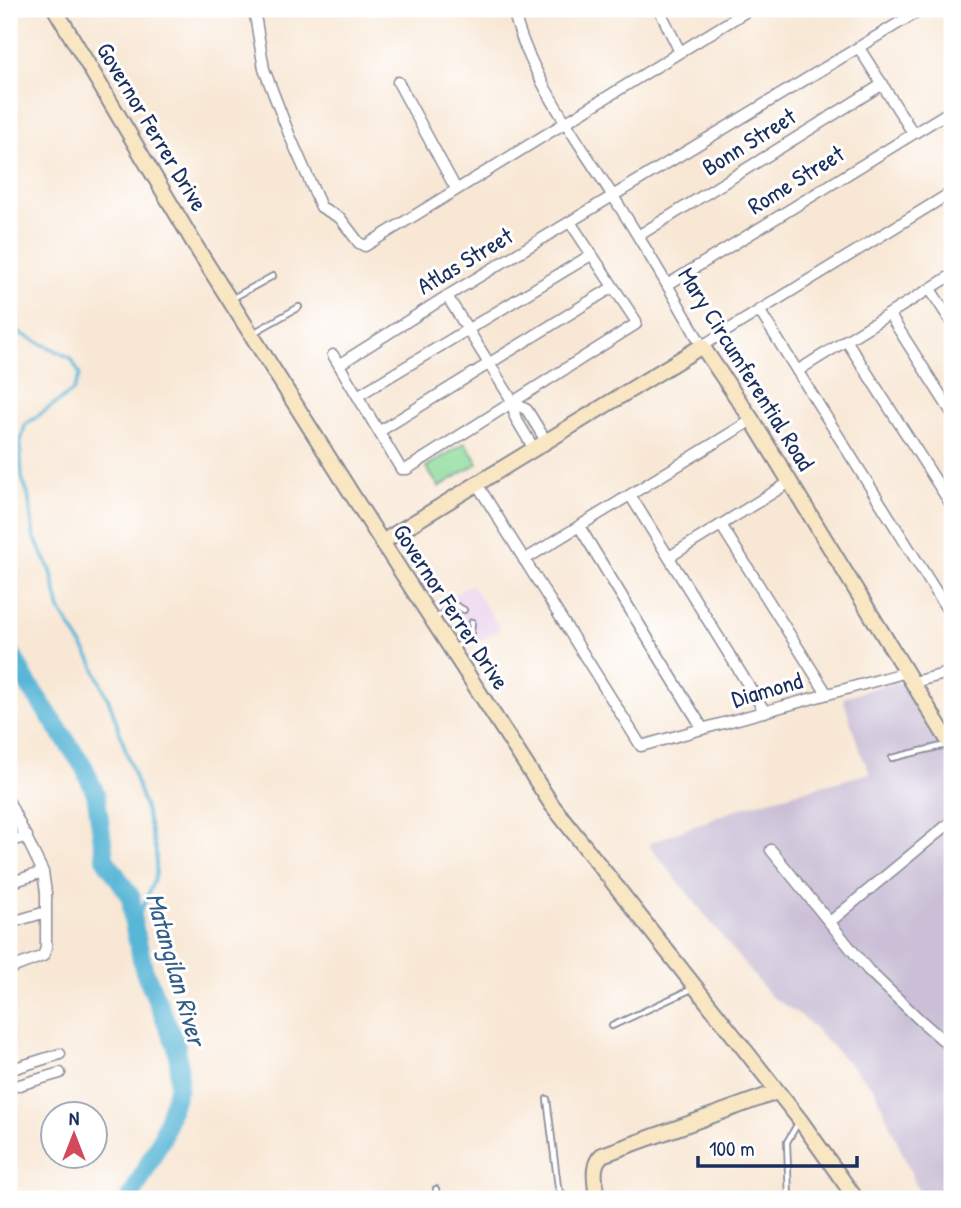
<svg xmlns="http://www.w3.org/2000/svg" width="961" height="1208" viewBox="0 0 961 1208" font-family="'Patrick Hand',sans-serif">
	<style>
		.built { fill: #ead1ec }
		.industrial { fill: #cabfd6 }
		.green { fill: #8bdb9a; stroke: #53857c; stroke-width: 2 }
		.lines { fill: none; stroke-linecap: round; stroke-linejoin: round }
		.stream { stroke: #59b6d7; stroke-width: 3.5 }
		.river { stroke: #59b6d7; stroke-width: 19 }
		.lane-casing { stroke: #8a8b99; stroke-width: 8 }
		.street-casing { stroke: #8a8b99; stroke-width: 13 }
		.secondary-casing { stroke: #8a8b99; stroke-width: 18 }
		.lane { stroke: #fff; stroke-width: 4.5 }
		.street { stroke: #fff; stroke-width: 10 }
		.secondary { stroke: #f9e7c3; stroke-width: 14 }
		.labels { text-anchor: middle; stroke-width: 6; stroke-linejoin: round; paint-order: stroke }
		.street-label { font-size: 24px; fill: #1b2f5e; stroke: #fff }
		.water-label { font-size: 26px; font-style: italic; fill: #315e88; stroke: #fff }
	</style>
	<rect width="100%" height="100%" fill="#fff"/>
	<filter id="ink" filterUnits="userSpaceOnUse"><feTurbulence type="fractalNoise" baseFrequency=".0143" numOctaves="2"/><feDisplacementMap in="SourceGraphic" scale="14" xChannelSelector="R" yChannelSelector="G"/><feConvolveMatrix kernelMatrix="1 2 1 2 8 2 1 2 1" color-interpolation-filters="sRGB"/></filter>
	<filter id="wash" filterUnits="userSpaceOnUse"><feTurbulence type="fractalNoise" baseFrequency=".00686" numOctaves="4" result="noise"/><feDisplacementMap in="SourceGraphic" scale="28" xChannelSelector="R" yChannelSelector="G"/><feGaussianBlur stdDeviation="1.57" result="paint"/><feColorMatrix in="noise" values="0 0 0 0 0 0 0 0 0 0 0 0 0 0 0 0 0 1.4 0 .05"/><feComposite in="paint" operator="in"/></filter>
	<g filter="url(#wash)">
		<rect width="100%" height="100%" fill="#f8e7d4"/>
		<path class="built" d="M471 584 500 629 475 644 447 599Z"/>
		<path class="industrial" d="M896 681 908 688 943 753 952 751V1199H922L875 1090 803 1017 770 996 648 844 743 807 870 773 860 752 843 698Z"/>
		<path class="green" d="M465 443 478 463 439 487 426 467Z"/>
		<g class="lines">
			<path class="stream" d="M9 328 71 358 80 375 73 391 25 425 20 445 22 478 28 494 34 537 51 571 60 610 91 660 111 706 145 808 156 852V875L140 914 137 940"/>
			<path class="river" d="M9 649 26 681 84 767 96 795 105 859 131 897 133 922 144 970 176 1045 179 1064 178 1088 169 1116 162 1138 130 1199"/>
		</g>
	</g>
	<g filter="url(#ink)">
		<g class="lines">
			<g class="lane-casing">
				<path id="lane" d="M233 298 273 276
					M255 332 299 307
					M436 618 452 606H457L464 610
					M456 648 471 633 472 622
					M892 758 946 745
					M612 1026 694 988
					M547 1099 558 1187 566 1199
					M436 1189 437 1199
					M789 1199 787 1142 799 1121"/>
			</g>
			<g class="street-casing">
				<path id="street" d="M254 9 264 69 289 134 321 207 340 218 359 243 365 246 750 9
					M513 9C528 73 576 138 611 193 643 243 673 294 702 346L952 192
					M659 9 680 52
					M859 48 913 133
					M398 82 456 189
					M638 236 883 84
					M667 285 952 110
					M930 289 952 323
					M447 296 513 402 515 417 534 449
					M759 310 952 617
					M889 314 952 413
					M846 340 952 506
					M333 355 401 469H407L636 324V321L570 222
					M340 364 447 296 917 12
					M797 371 952 275
					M359 395 591 255
					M513 402 527 410 546 441
					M380 431 613 287
					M477 484 641 746 907 672
					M630 495 765 712
					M721 525 827 694
					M579 526 703 729
					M669 557 790 482
					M524 560 752 420
					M914 682 952 672
					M9 802 43 872 46 893V948L43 956 9 969
					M9 842 27 836
					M771 850 868 970 920 1020 952 1048
					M9 883 43 872
					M831 921 952 821
					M9 923 46 912
					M9 1070 60 1054
					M9 1088 60 1073"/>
			</g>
			<g class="secondary-casing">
				<path id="secondary" d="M55 9 198 250 382 542 552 805 800 1120 856 1199
					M382 542 702 346 752 420 952 747
					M597 1199C596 1184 590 1166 602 1155L777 1092"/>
			</g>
			<use href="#lane" class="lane"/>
			<use href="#street" class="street"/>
			<use href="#secondary" class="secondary"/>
		</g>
	</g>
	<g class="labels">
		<g class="street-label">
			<text transform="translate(152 127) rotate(59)" y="8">Governor Ferrer Drive</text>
			<text transform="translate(749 142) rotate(-32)" y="8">Bonn Street</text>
			<text transform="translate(796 180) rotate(-32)" y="8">Rome Street</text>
			<text transform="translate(465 261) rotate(-31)" y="8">Atlas Street</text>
			<text transform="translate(746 369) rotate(58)" y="8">Mary Circumferential Road</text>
			<text transform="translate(451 607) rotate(57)" y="8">Governor Ferrer Drive</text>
			<text transform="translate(767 690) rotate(-16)" y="8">Diamond</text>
		</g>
		<g class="water-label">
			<text transform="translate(176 969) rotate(74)" y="9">Matangilan River</text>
		</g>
	</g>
	<rect width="961" height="1208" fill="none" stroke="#fff" stroke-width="35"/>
	<g transform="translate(74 1135)"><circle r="33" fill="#ffffff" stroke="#a4acbf" stroke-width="2"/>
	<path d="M0-5L12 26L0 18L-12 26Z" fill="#d1495b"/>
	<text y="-10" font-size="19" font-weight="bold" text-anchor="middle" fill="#1b2f5e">N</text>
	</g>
	<path d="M698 1156v10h159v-10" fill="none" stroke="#1b2f5e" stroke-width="3.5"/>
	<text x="709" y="1156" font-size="21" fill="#1b2f5e" stroke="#ffffff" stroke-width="5" paint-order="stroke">100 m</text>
</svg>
